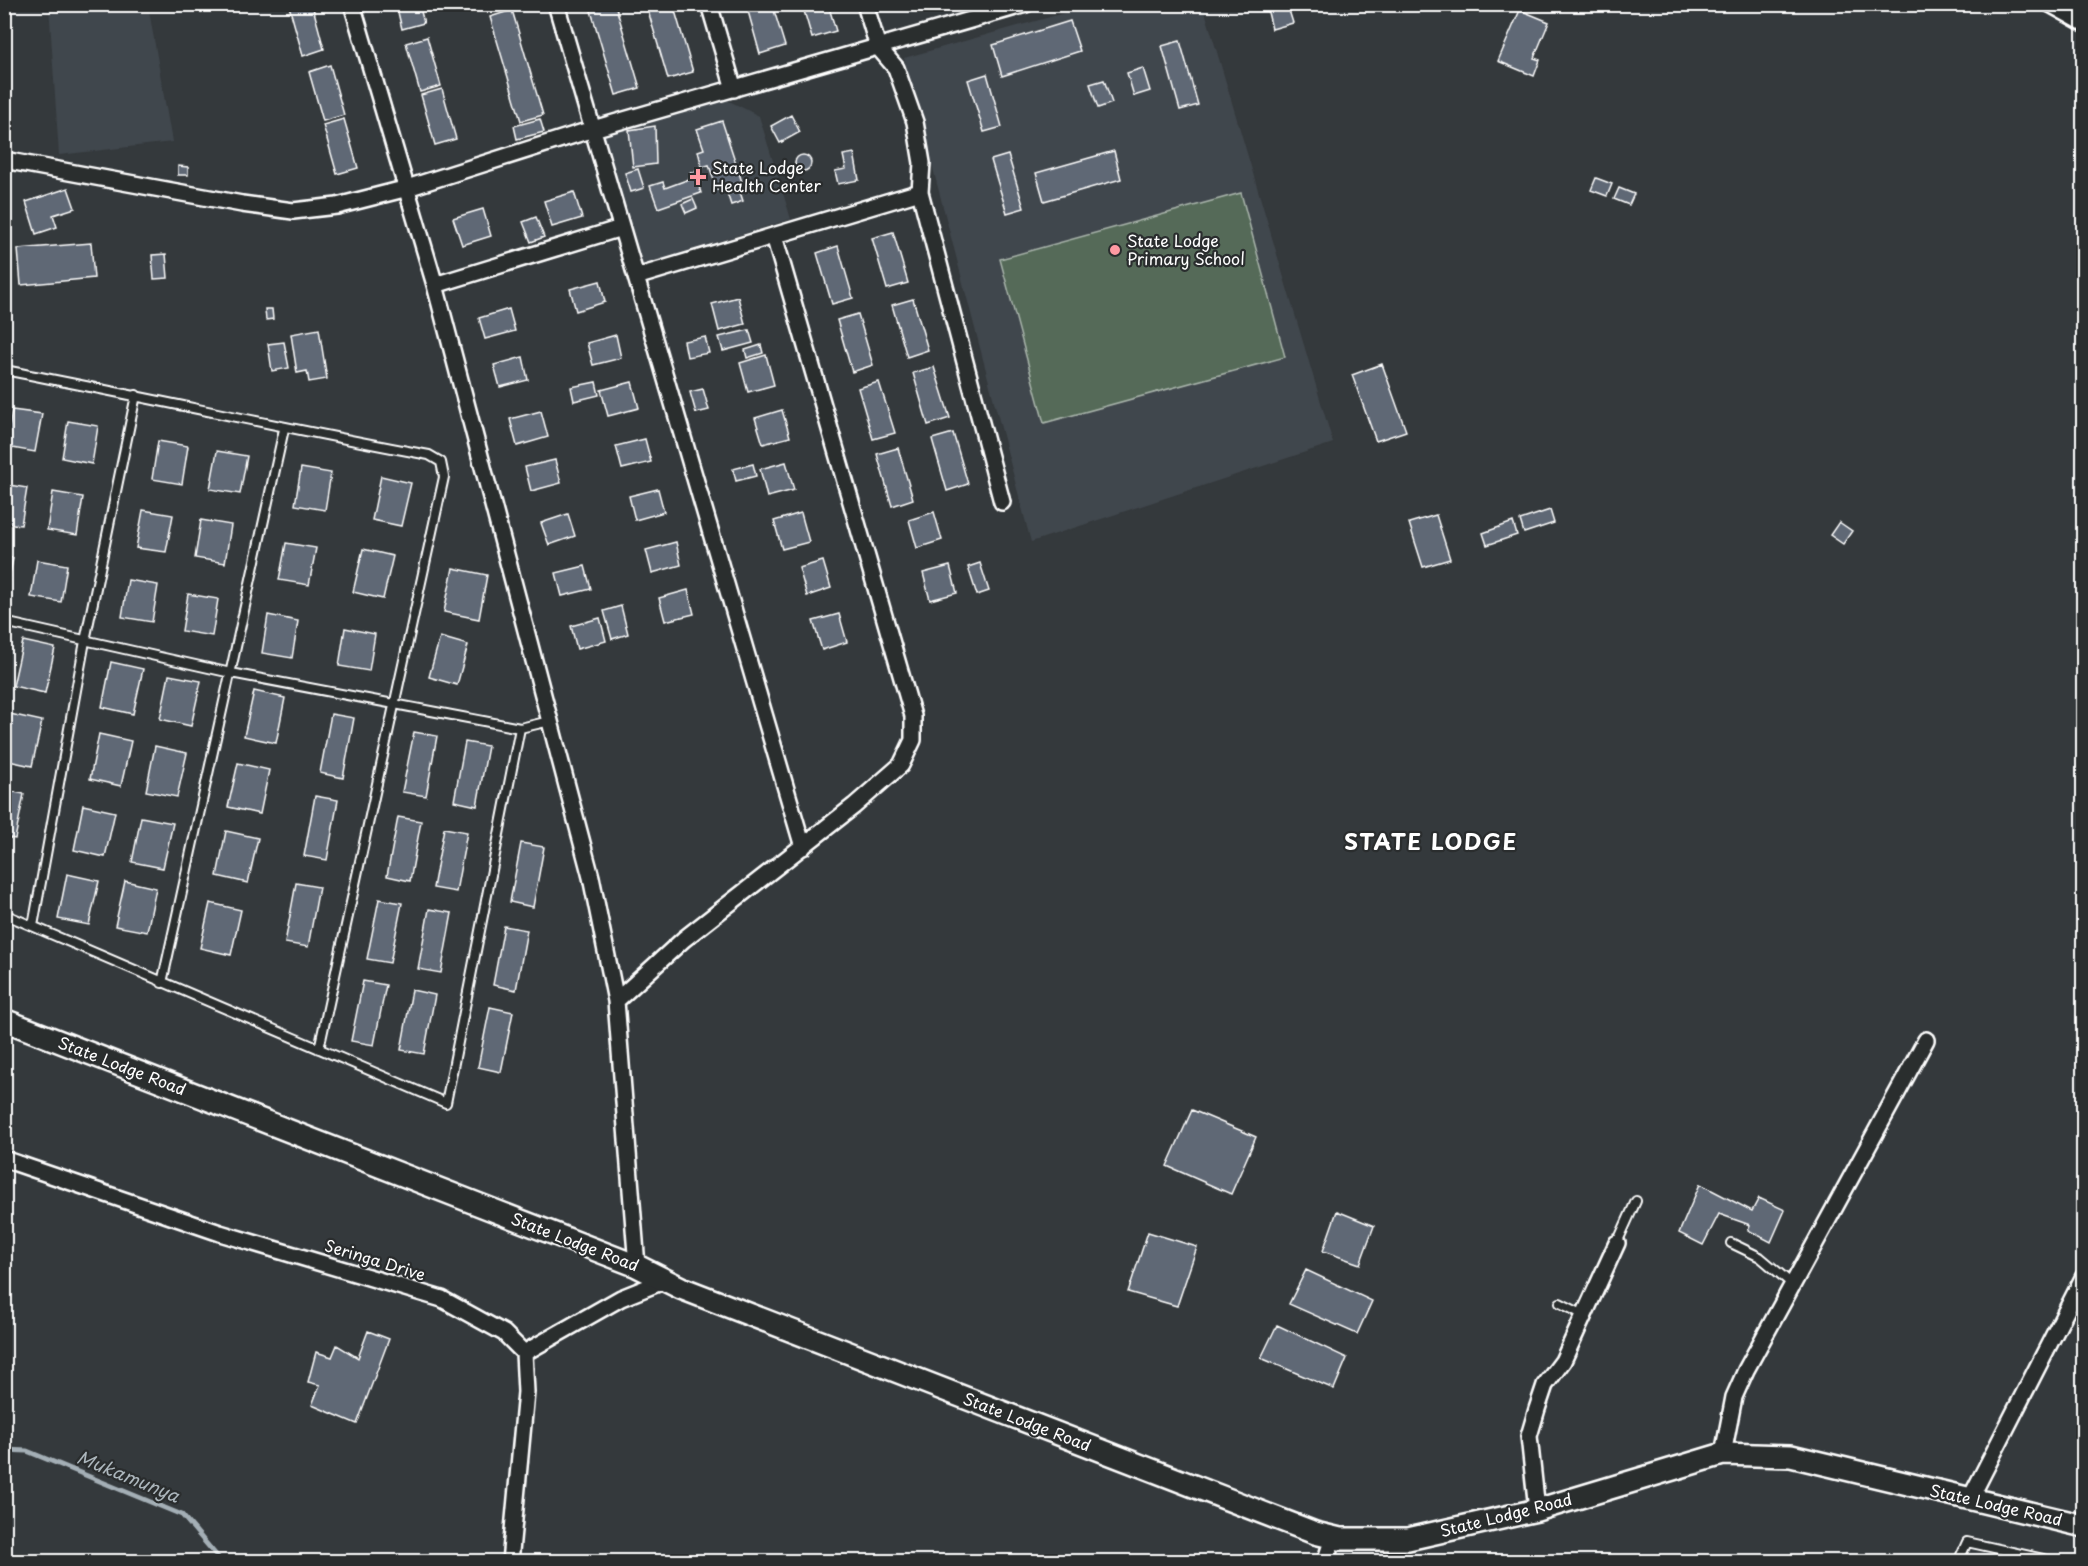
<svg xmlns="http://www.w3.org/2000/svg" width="2088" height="1566" viewBox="0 0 2088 1566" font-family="'Playpen Sans',sans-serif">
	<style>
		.built { fill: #41474d }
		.green { fill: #546b58; stroke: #aab5ac; stroke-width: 1.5 }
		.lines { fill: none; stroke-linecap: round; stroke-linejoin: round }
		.stream { stroke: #a4afb6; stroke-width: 5 }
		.building { fill: #5e6774; stroke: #fff; stroke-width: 1.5 }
		.lane-casing { stroke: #fff; stroke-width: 12 }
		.street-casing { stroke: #fff; stroke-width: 20 }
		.secondary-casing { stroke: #fff; stroke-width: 26 }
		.lane { stroke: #2a2d2e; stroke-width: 8 }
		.street { stroke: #2a2d2e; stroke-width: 15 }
		.secondary { stroke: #2a2d2e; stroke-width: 21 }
		.poi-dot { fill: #ff9aa2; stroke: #2a2d2e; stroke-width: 2 }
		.labels { text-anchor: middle; stroke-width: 4.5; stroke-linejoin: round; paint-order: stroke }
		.poi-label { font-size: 16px; fill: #fff; stroke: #2a2d2e; text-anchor: start }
		.street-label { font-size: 16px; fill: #fff; stroke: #2a2d2e }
		.water-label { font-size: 18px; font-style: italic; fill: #acb6bc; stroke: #2a2d2e }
		.district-label { font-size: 22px; font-weight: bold; letter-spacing: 1.5px; fill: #fff; stroke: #2a2d2e }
	</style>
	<rect width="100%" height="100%" fill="#34393c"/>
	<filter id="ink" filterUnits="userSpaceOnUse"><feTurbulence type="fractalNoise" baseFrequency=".0167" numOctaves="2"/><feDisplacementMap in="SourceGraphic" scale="12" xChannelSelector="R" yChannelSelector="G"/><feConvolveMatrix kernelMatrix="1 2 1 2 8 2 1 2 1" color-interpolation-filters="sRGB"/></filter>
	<g filter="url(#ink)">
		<path class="built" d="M49 5H148L172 142 59 155Z
			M1093 5H1203L1333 443 1031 542 904 58Z
			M727 100 759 116 791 219 642 265 604 135Z"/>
		<path class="green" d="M1241 193 1285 357 1044 423 1000 259Z"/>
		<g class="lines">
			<path class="stream" d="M4 1450 27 1451 182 1515 222 1562"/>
		</g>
		<path class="building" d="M295 4H312L324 49 303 56 289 6Z
			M396 4H419L424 23 402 29Z
			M589 4H615L640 88 616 95Z
			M646 4H673L693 72 668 79Z
			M746 4H772L785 46 760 54Z
			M802 4H828L836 31 812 38Z
			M1266 4H1287L1293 23 1272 29Z
			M512 10 543 115 521 121 490 17Z
			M1520 10 1549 22 1534 58 1540 60 1534 76 1498 61Z
			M1070 21 1080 51 1002 76 993 45Z
			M427 37 441 86 420 92 406 43Z
			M1180 41 1198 105 1180 110 1162 46Z
			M330 65 344 115 323 121 309 72Z
			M1143 68 1150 91 1134 96 1127 73Z
			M987 74 1002 127 984 132 968 80Z
			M1104 80 1112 103 1098 108 1090 84Z
			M442 89 456 139 435 145 421 95Z
			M791 115 800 132 780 143 771 126Z
			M344 119 358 168 337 174 323 125Z
			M540 119 544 132 517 139 514 126Z
			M722 121 742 182 717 190 709 165 702 167 698 151 704 149 697 129Z
			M655 126 656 164 633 167 629 130Z
			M1114 151 1121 179 1044 201 1036 173Z
			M854 153 859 180 838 184 835 171 846 169 843 155Z
			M1008 155 1024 208 1007 213 991 160Z
			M795 163a8 8 0 1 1 16 0a8 8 0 1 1-16 0Z
			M178 166 188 167V175H178Z
			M638 169 644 188 631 192 625 173Z
			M699 170 702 181 698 183 701 193 658 208 650 186 663 182 665 188 692 178 690 173Z
			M1596 178 1612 184 1607 196 1591 190Z
			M68 188 75 208 53 215 57 227 36 234 26 202Z
			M1619 188 1634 194 1629 205 1614 199Z
			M739 189 743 201 731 205 727 193Z
			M574 192 582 218 552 227 544 201Z
			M693 199 697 208 686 213 682 204Z
			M483 209 491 236 462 245 453 218Z
			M536 217 544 237 531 242 523 222Z
			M893 232 908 283 887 289 872 238Z
			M91 243 94 278 21 285 18 249Z
			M838 246 853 298 832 304 817 253Z
			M166 254 168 278 154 279 152 255Z
			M600 281 605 302 576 311 570 289Z
			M738 297 745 324 719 331 712 304Z
			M913 299 928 350 907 357 892 305Z
			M265 309H272L273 319 266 320Z
			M509 309 515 331 485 339 479 318Z
			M858 314 873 365 852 372 837 320Z
			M319 329 327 379 309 382 307 371 297 373 291 334Z
			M749 330 753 343 723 351 719 337Z
			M616 335 621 358 593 365 587 343Z
			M705 337 709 353 687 357 684 341Z
			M284 342 289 368 272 371 268 344Z
			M761 345 763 353 747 358 745 350Z
			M766 355 774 385 748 392 740 363Z
			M523 357 528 380 500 387 494 365Z
			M1382 364 1406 431 1376 441 1352 375Z
			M934 367 950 418 928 425 913 373Z
			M596 382 599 395 574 401 571 387Z
			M632 382 639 408 608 416 601 390Z
			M879 382 895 433 873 439 858 388Z
			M703 389 709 410 696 413 690 392Z
			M12 410 42 414 35 452 6 447Z
			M782 410 790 437 763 444 755 418Z
			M541 411 548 437 517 446 510 419Z
			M68 421 98 426 92 464 62 458Z
			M953 433 968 484 947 491 932 439Z
			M645 439 651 462 622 469 616 446Z
			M158 441 188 446 182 484 152 479Z
			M898 448 913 499 892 506 877 454Z
			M217 451 247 456 240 494 210 489Z
			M555 460 561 483 531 491 525 467Z
			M786 462 794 490 767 497 760 469Z
			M753 464 756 476 736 481 733 469Z
			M301 468 331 473 325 510 295 505Z
			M381 476 411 483 401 526 372 520Z
			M4 484 27 488 21 525 4 523Z
			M658 489 664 512 635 520 629 496Z
			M53 492 83 497 77 535 47 530Z
			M143 510 173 515 166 552 136 548Z
			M1550 510 1554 523 1524 533 1520 520Z
			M934 512 942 540 917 548 909 520Z
			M801 513 809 542 782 549 774 521Z
			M568 514 575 536 549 545 541 523Z
			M1436 515 1450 559 1423 567 1409 523Z
			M201 520 231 525 225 563 195 558Z
			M1513 522 1517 535 1487 545 1483 533Z
			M1839 522 1852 531 1843 544 1830 535Z
			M676 542 681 565 652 573 646 550Z
			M286 543 316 548 309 585 279 580Z
			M363 549 393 556 383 599 353 592Z
			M4 556 13 558 6 595H4Z
			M37 560 67 565 61 602 31 597Z
			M823 561 831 588 807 596 799 568Z
			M980 563 989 591 977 595 968 567Z
			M585 566 591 589 562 596 556 573Z
			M950 566 957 593 930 600 923 573Z
			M453 568 487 575 479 619 444 612Z
			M128 580 158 585 152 622 122 617Z
			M688 590 694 614 665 621 659 598Z
			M188 594 218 599 212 636 182 631Z
			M621 606 628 634 612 639 604 611Z
			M839 614 847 642 822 650 813 621Z
			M268 615 298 621 292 658 262 653Z
			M600 618 606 641 577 649 571 626Z
			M345 628 375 634 369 671 339 666Z
			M440 637 468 645 457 685 429 677Z
			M23 641 55 648 45 693 13 686Z
			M111 662 143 669 133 714 102 707Z
			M169 675 201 681 191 726 160 719Z
			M254 691 285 698 276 743 244 736Z
			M10 714 42 721 32 766 4 760V741Z
			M331 714 354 718 343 778 320 773Z
			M414 732 437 736 426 796 402 792Z
			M99 734 131 741 121 786 90 779Z
			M465 742 488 746 477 806 454 801Z
			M155 746 187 753 177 797 146 791Z
			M238 763 269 770 260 814 228 807Z
			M4 790 24 794 15 839 4 837Z
			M315 796 338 800 327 860 304 856Z
			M83 805 115 812 105 857 74 850Z
			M141 817 173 823 163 868 132 862Z
			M398 817 421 821 410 881 387 876Z
			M444 828 467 832 456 892 433 888Z
			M226 831 258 838 248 883 217 876Z
			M521 843 544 847 533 907 510 902Z
			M67 874 99 881 89 925 58 919Z
			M125 881 156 888 147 932 115 926Z
			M296 883 319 887 308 947 285 943Z
			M379 899 402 903 390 963 367 959Z
			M210 903 241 910 231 955 200 948Z
			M429 909 452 913 441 973 418 969Z
			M504 926 527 930 516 990 493 985Z
			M363 981 386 985 374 1045 351 1041Z
			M412 990 435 995 424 1054 401 1050Z
			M490 1007 513 1012 501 1072 478 1067Z
			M1192 1110 1256 1137 1231 1194 1167 1166Z
			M1700 1184 1752 1211 1759 1198 1785 1210 1771 1242 1748 1230 1750 1225 1719 1214 1703 1245 1679 1233Z
			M1337 1211 1374 1226 1360 1264 1323 1251Z
			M1148 1232 1197 1247 1177 1306 1128 1292Z
			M1306 1270 1372 1301 1357 1334 1289 1304Z
			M1277 1325 1347 1358 1334 1389 1261 1358Z
			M368 1331 389 1339 357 1424 312 1405 320 1385 308 1382 316 1352 332 1357 337 1345 358 1358Z"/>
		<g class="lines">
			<g class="lane-casing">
				<path id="lane" d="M4 370C146 397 287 429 429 455L441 462 444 477 319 1049
					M4 622 231 673 520 728 550 721
					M4 914 446 1103 520 728
					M33 926 85 641 136 395
					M162 983 284 429
					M1617 1243 1636 1201
					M1731 1243 1760 1257 1792 1284
					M1560 1303 1584 1315
					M1958 1562 1967 1542 2057 1562"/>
			</g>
			<g class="street-casing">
				<path id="street" d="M352 4 435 285 591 877 616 1001 637 1266
					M556 4 803 847
					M709 4 734 89
					M865 4 878 47 896 68 915 122 922 163 920 192 1002 502
					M2050 4 2084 23
					M4 160 242 204 293 211 337 206 404 189 593 129 1026 4
					M636 277 920 192
					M435 285 621 228
					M616 1001 684 939 854 806 901 765 913 740V716L774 236
					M4 1159 220 1233 442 1299 504 1333 524 1353 526 1392 510 1562
					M524 1353 621 1298 666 1280
					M1723 1454 1734 1397 1746 1370 1926 1040
					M1970 1499 2084 1276
					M1537 1510 1529 1436 1537 1409 1545 1385 1563 1361 1617 1243
					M1325 1562 1333 1538"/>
			</g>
			<g class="secondary-casing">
				<path id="secondary" d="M4 1020 637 1266 681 1288 1315 1533 1340 1539H1408L1537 1510 1723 1454 1791 1456 2084 1526"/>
			</g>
			<use href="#lane" class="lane"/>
			<use href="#street" class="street"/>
			<use href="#secondary" class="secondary"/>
		</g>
	</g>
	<g class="poi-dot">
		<path d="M695 168h6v6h6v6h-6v6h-6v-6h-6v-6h6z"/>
		<circle cx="1115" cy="250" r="6"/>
	</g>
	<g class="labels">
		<g class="poi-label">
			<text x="712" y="174">State Lodge<tspan x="712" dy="18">Health Center</tspan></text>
			<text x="1127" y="247">State Lodge<tspan x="1127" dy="18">Primary School</tspan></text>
		</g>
		<g class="street-label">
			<text transform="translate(122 1066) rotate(21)" y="6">State Lodge Road</text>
			<text transform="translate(575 1242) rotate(21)" y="6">State Lodge Road</text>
			<text transform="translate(375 1260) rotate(17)" y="6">Seringa Drive</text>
			<text transform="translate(1027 1422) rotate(21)" y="6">State Lodge Road</text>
			<text transform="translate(1996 1505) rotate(13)" y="6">State Lodge Road</text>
			<text transform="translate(1506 1515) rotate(-14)" y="6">State Lodge Road</text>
		</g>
		<g class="water-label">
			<text transform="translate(128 1477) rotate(22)" y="6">Mukamunya</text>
		</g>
		<g class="district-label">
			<text x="1431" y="850">STATE LODGE</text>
		</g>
	</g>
	<rect width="2088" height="1566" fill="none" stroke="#2a2d2e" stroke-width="24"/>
	<rect x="12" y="12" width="2064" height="1542" fill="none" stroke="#fff" stroke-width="2" filter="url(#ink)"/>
</svg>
